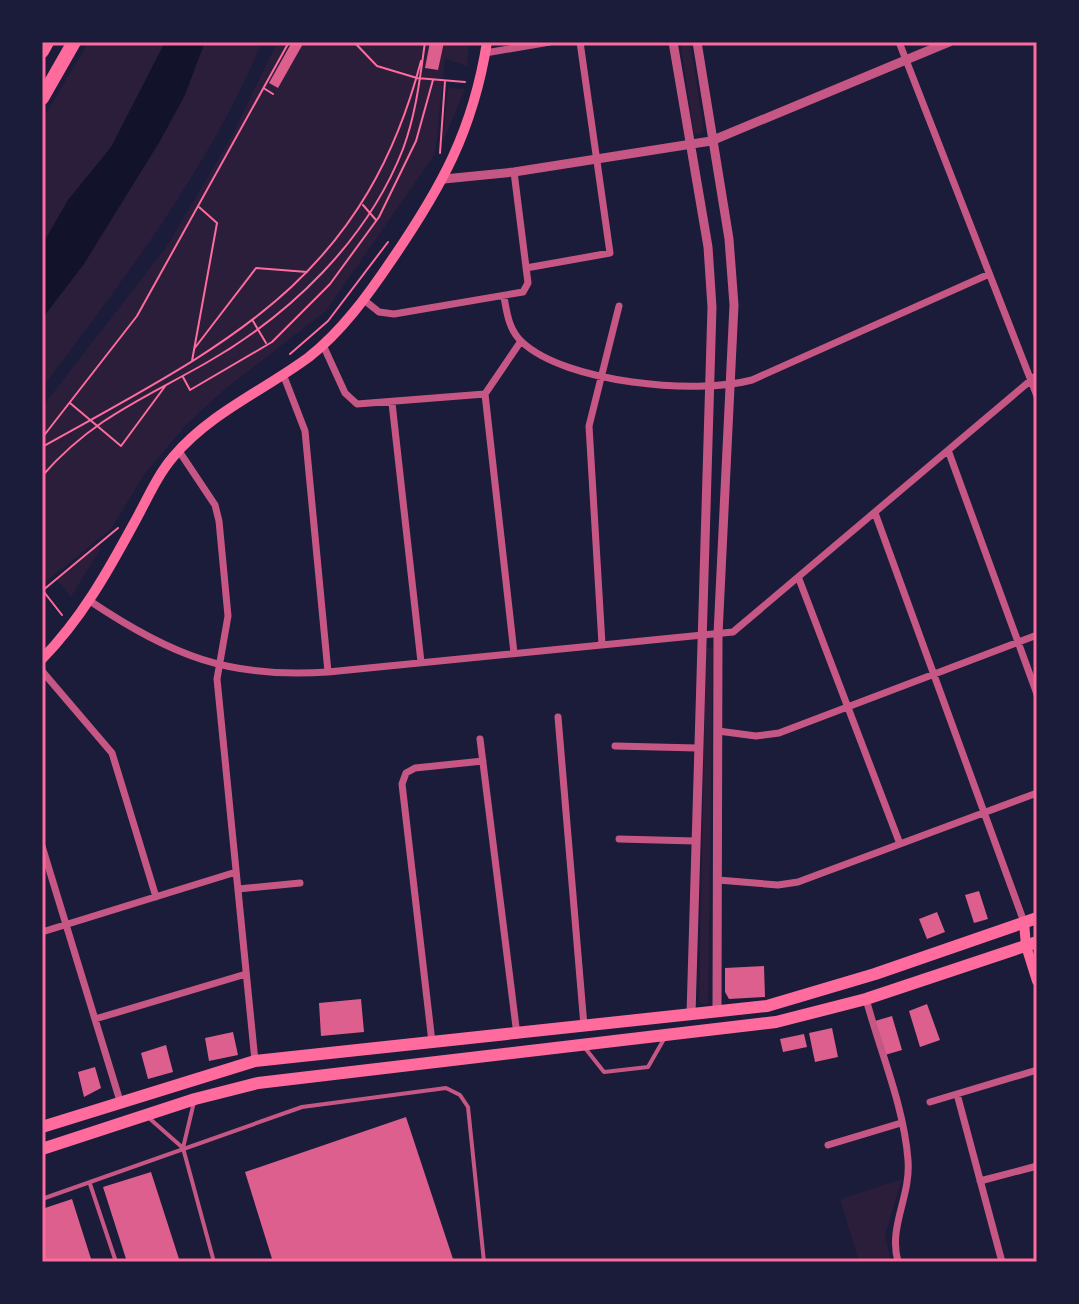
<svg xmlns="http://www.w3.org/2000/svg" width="1079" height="1304" viewBox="0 0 1079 1304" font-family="'Sofia Sans Condensed',sans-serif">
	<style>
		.green { fill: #2a1e3b }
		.water { fill: #12122b }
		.building { fill: #dd5f8e }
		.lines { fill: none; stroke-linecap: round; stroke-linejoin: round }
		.path { stroke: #ff6b9d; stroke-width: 2 }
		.service { stroke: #c65784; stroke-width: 4 }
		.minor { stroke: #c65784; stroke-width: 7 }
		.tertiary { stroke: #c65784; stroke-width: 9 }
		.secondary { stroke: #ff6b9d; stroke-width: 10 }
		.primary { stroke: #ff6b9d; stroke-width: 12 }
		.motorway { stroke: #ff6b9d; stroke-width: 14 }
		.neatline { fill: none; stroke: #ff6b9d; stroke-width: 3 }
	</style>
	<rect width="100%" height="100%" fill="#1b1b3a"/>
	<path class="green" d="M89 42H262C209 169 124 279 42 388V120Z
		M277 42H469L467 66 445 59 435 154 326 311 225 389 187 424 146 472 111 529 42 585V407L167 246 232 136Z
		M680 42H690L704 130 699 135 694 133Z
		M448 88 465 89 442 144Z
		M98 546 101 548 71 597 57 580Z
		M706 648H713L708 1002 705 1005 699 1001Z
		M902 1179 885 1235 891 1262H859L840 1199Z"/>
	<path class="water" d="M165 42H205L185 95 160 141 84 264 42 319V245L68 200 111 147Z"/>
	<path class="building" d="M292 42H304L278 88 269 83Z
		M430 42H444L438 70 425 68Z
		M979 891 988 919 974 923 965 895Z
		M937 912 945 932 927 939 919 919Z
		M764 966 765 997 729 999 725 992V968Z
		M361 999 364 1032 321 1036 319 1003Z
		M927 1004 940 1040 920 1047 909 1011Z
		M892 1016 902 1050 885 1055 875 1021Z
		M832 1028 838 1057 815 1062 809 1033Z
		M233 1032 238 1055 209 1061 205 1038Z
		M804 1034 807 1047 783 1052 780 1039Z
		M166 1045 173 1072 148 1079 141 1053Z
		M95 1067 101 1088 84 1097 78 1072Z
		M406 1117 454 1262H273L245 1172Z
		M151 1172 180 1262H127L103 1187Z
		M72 1199 92 1262H42V1209Z"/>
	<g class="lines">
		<path class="path" d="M354 42 377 66 417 78 465 82
			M265 89 273 94
			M440 153 445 81
			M363 205 376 220
			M253 321 266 343
			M194 349 256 268 307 272
			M290 354 328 321 388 242
			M192 361 217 223 199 207
			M183 377 190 390 272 342 330 284 379 217 416 141 433 80
			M70 403 121 446 166 385
			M42 438 137 316 289 42
			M42 447C226 344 363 282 421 61
			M42 476C93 418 141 400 206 363 290 315 367 241 403 149 416 114 420 78 425 42
			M42 591 118 528
			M44 592 62 615"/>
		<path class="service" d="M585 1048 604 1072 648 1067 664 1039
			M194 1102 183 1148 214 1262
			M149 1118 183 1148
			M90 1184 116 1262
			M42 1199 302 1107 446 1088 460 1095 468 1107 484 1262"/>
		<path class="minor" d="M899 42 1037 396
			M485 53 550 42
			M526 268 610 253 580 42
			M504 297C507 314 509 330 522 342 566 383 696 395 752 380L987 275
			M364 300 379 312 394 314 523 292 528 283 514 172
			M323 345 345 393 357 404 485 394
			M283 374 305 431 328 672
			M392 403 421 662
			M948 450 1037 694
			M179 451 215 505 219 521 228 616 217 679 255 1061
			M875 513 1024 922
			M799 579 900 844
			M90 601C170 655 229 679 328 672L733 632 1037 375
			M602 644 589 426 619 306
			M514 653 485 394 521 341
			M42 671 112 753 156 897
			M558 717 584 1026
			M718 731 756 736 779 733 1037 635
			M480 739 517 1035
			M615 746 697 748
			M619 839 695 841
			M42 846 120 1101
			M718 880 778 885 798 882 1037 793
			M238 889 300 883
			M42 932 236 872
			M866 999C880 1051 904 1106 908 1160 911 1197 888 1226 898 1262
			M95 1019 246 974
			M432 1042 402 784 406 773 415 768 483 761
			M957 1094 1002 1262
			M930 1102 1037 1070
			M828 1145 901 1123
			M980 1181 1037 1166"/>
		<path class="tertiary" d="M673 42 708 247 712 307 691 1014
			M697 42 729 239 734 305 718 634 717 1012
			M444 179 514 172 711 141 949 42"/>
		<path class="secondary" d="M42 659C81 619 107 573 133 525 146 502 156 477 173 457 210 413 263 391 309 357 342 331 368 295 391 261 441 188 473 131 487 42
			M1024 922 1026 946 1037 981"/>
		<path class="primary" d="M42 1127 255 1061 767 1006 875 974 1037 918
			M42 1149 195 1099 258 1083 776 1022 866 999 1037 942"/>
		<path class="motorway" d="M42 51 47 42
			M42 98 74 42"/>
	</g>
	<rect width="1079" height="1304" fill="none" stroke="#1b1b3a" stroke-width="88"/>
	<rect x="44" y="44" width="991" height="1216" class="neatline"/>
</svg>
